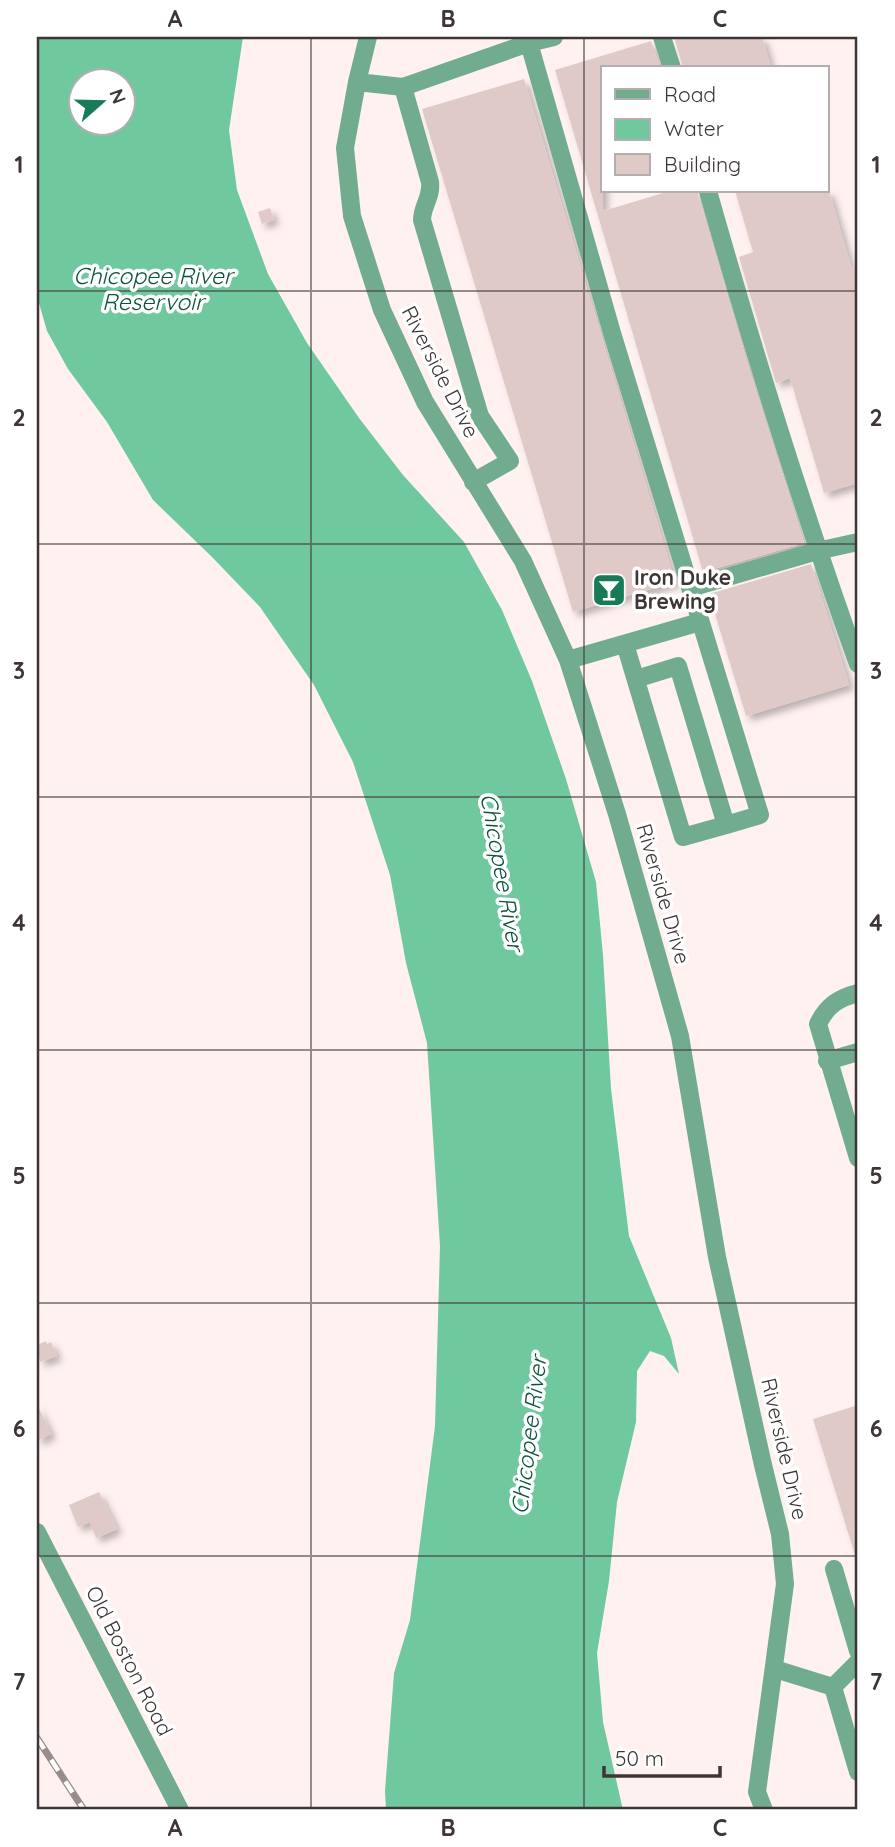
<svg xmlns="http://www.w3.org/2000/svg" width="895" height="1847" viewBox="0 0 895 1847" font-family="Quicksand,sans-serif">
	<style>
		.water { fill: #6fc89e; fill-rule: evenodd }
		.building { fill: #e0cac8; filter: url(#shadow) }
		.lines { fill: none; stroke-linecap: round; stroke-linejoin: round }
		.minor { stroke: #71ac8e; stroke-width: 18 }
		.rail-casing { stroke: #988d8c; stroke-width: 7 }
		.rail { stroke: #fff; stroke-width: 4.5; stroke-dasharray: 13; stroke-linecap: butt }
		.grid { fill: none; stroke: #3e3635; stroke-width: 2; stroke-opacity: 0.55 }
		.labels { text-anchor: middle; stroke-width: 7; stroke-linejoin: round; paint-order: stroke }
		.street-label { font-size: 21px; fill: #3e3635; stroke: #fff }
		.poi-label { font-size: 21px; font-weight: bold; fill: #3e3635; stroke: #fff; text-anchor: start }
		.water-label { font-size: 23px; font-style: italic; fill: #0b5439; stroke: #fff }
		.neatline { fill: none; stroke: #3e3635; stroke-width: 2.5 }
		.grid-label { font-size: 23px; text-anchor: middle; font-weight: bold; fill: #3e3635 }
	</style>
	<defs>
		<filter id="shadow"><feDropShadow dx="5" dy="5" stdDeviation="3.5" flood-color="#0004"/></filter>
	</defs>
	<rect width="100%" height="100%" fill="#fff1f0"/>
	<path class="water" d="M37 37H243L229 130 237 190 268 274 307 343 359 418 403 475 464 542 502 610 532 681 566 779 596 882 603 955 611 1089 629 1236 671 1338 679 1374 664 1356 650 1351 637 1371 636 1422 617 1502 609 1581 597 1653 603 1722 623 1810H386L385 1791 394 1673 410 1620 435 1426 440 1246 427 1043 406 963 390 875 353 762 314 685 260 607 211 556 153 500 107 422 68 369 47 331 37 296ZM80 80H122V122H80Z"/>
	<path class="building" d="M674 37H762L770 64 756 68H683Z
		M651 41 660 68H603V211L670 191H697L750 373 804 543 703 572 555 70Z
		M524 79 675 582 573 612 422 109Z
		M735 191H829L851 267 858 265V483L824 493 790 378 776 383 739 257 753 252Z
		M270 208 274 220 262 224 258 212Z
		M811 564 849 685 746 716 709 594Z
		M46 1341 47 1344 51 1342 57 1356 40 1362 37 1345Z
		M37 1404 51 1434 37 1441Z
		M858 1405V1555H855L813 1419Z
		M99 1492 117 1529 96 1538 90 1522 78 1527 69 1505Z"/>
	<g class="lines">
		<path class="minor" d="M368 37 357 82 345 148 352 216 382 310 425 402 523 561 568 660 617 814 680 1036 717 1257 763 1465 780 1534 785 1584 757 1792 764 1810
			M662 37 672 68
			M529 43 554 37
			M357 82 403 87 529 43 612 333 760 815 726 825
			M403 87 430 182C432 197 422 206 422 220L480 416 510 461 473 482
			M708 191C753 350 802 508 858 664
			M690 588 817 551 858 542
			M625 644 683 837 726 825 678 666 636 679
			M568 660 700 622
			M858 993C839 998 827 1005 818 1024L858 1158
			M827 1061 858 1052
			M37 1532 180 1810
			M834 1569 858 1651
			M858 1662 833 1687 858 1772
			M775 1669 833 1687"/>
		<g class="rail-casing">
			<path id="rail" d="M37 1738 84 1810"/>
		</g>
		<use href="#rail" class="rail"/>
	</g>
	<path class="grid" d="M311 37V1810M584 37V1810M37 291H858M37 544H858M37 797H858M37 1050H858M37 1303H858M37 1556H858"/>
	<defs>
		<g id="bar-square" transform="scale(1.75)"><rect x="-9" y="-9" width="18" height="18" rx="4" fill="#177c56" stroke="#fff"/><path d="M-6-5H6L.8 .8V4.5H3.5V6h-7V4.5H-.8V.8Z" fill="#fff"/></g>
	</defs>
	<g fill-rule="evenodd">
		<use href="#bar-square" x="609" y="590"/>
	</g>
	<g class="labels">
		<g class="street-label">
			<text transform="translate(440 372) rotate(63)" y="7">Riverside Drive</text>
			<text transform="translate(663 894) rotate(74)" y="7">Riverside Drive</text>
			<text transform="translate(784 1449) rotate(77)" y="7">Riverside Drive</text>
			<text transform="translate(129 1661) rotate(63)" y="7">Old Boston Road</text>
		</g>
		<g class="poi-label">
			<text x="634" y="585">Iron Duke<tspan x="634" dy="24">Brewing</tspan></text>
		</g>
		<g class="water-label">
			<text x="153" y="284">Chicopee River<tspan x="153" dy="26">Reservoir</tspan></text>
			<text transform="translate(502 872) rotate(80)" y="8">Chicopee River</text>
			<text transform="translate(529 1435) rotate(-83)" y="8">Chicopee River</text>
		</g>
	</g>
	<rect width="895" height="1847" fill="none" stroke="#ffffff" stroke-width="77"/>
	<rect x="601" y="66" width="228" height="126" fill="#ffffff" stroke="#b2afae" stroke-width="2"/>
	<rect x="615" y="89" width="35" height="10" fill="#71ac8e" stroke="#b2afae" stroke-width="2"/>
	<text x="664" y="102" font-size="21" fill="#3e3635">Road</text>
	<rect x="615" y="119" width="35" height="21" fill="#6fc89e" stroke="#b2afae" stroke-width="2"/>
	<text x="664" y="136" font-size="21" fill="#3e3635">Water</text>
	<rect x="615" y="154" width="35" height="21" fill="#e0cac8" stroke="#b2afae" stroke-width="2"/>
	<text x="664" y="172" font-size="21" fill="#3e3635">Building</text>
	<g transform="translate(102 102) rotate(70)"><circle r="33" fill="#ffffff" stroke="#b2afae" stroke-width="2"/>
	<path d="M0-5L12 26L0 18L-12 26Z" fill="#177c56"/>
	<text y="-10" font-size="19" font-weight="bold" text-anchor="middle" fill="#3e3635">N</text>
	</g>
	<path d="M604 1766v10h116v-10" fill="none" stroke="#3e3635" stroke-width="3.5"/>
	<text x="615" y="1766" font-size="21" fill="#3e3635" stroke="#ffffff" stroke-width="5" paint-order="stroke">50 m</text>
	<rect x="38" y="38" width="818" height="1770" class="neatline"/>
	<g class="grid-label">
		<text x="175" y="27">A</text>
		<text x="448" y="27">B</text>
		<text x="720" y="27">C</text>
		<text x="19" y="173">1</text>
		<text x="876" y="173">1</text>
		<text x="19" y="426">2</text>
		<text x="876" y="426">2</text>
		<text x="19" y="679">3</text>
		<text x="876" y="679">3</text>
		<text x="19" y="931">4</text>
		<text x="876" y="931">4</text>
		<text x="19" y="1184">5</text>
		<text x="876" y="1184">5</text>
		<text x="19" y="1437">6</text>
		<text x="876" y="1437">6</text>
		<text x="19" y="1690">7</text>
		<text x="876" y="1690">7</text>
		<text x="175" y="1836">A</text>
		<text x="448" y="1836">B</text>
		<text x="720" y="1836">C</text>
	</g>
</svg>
